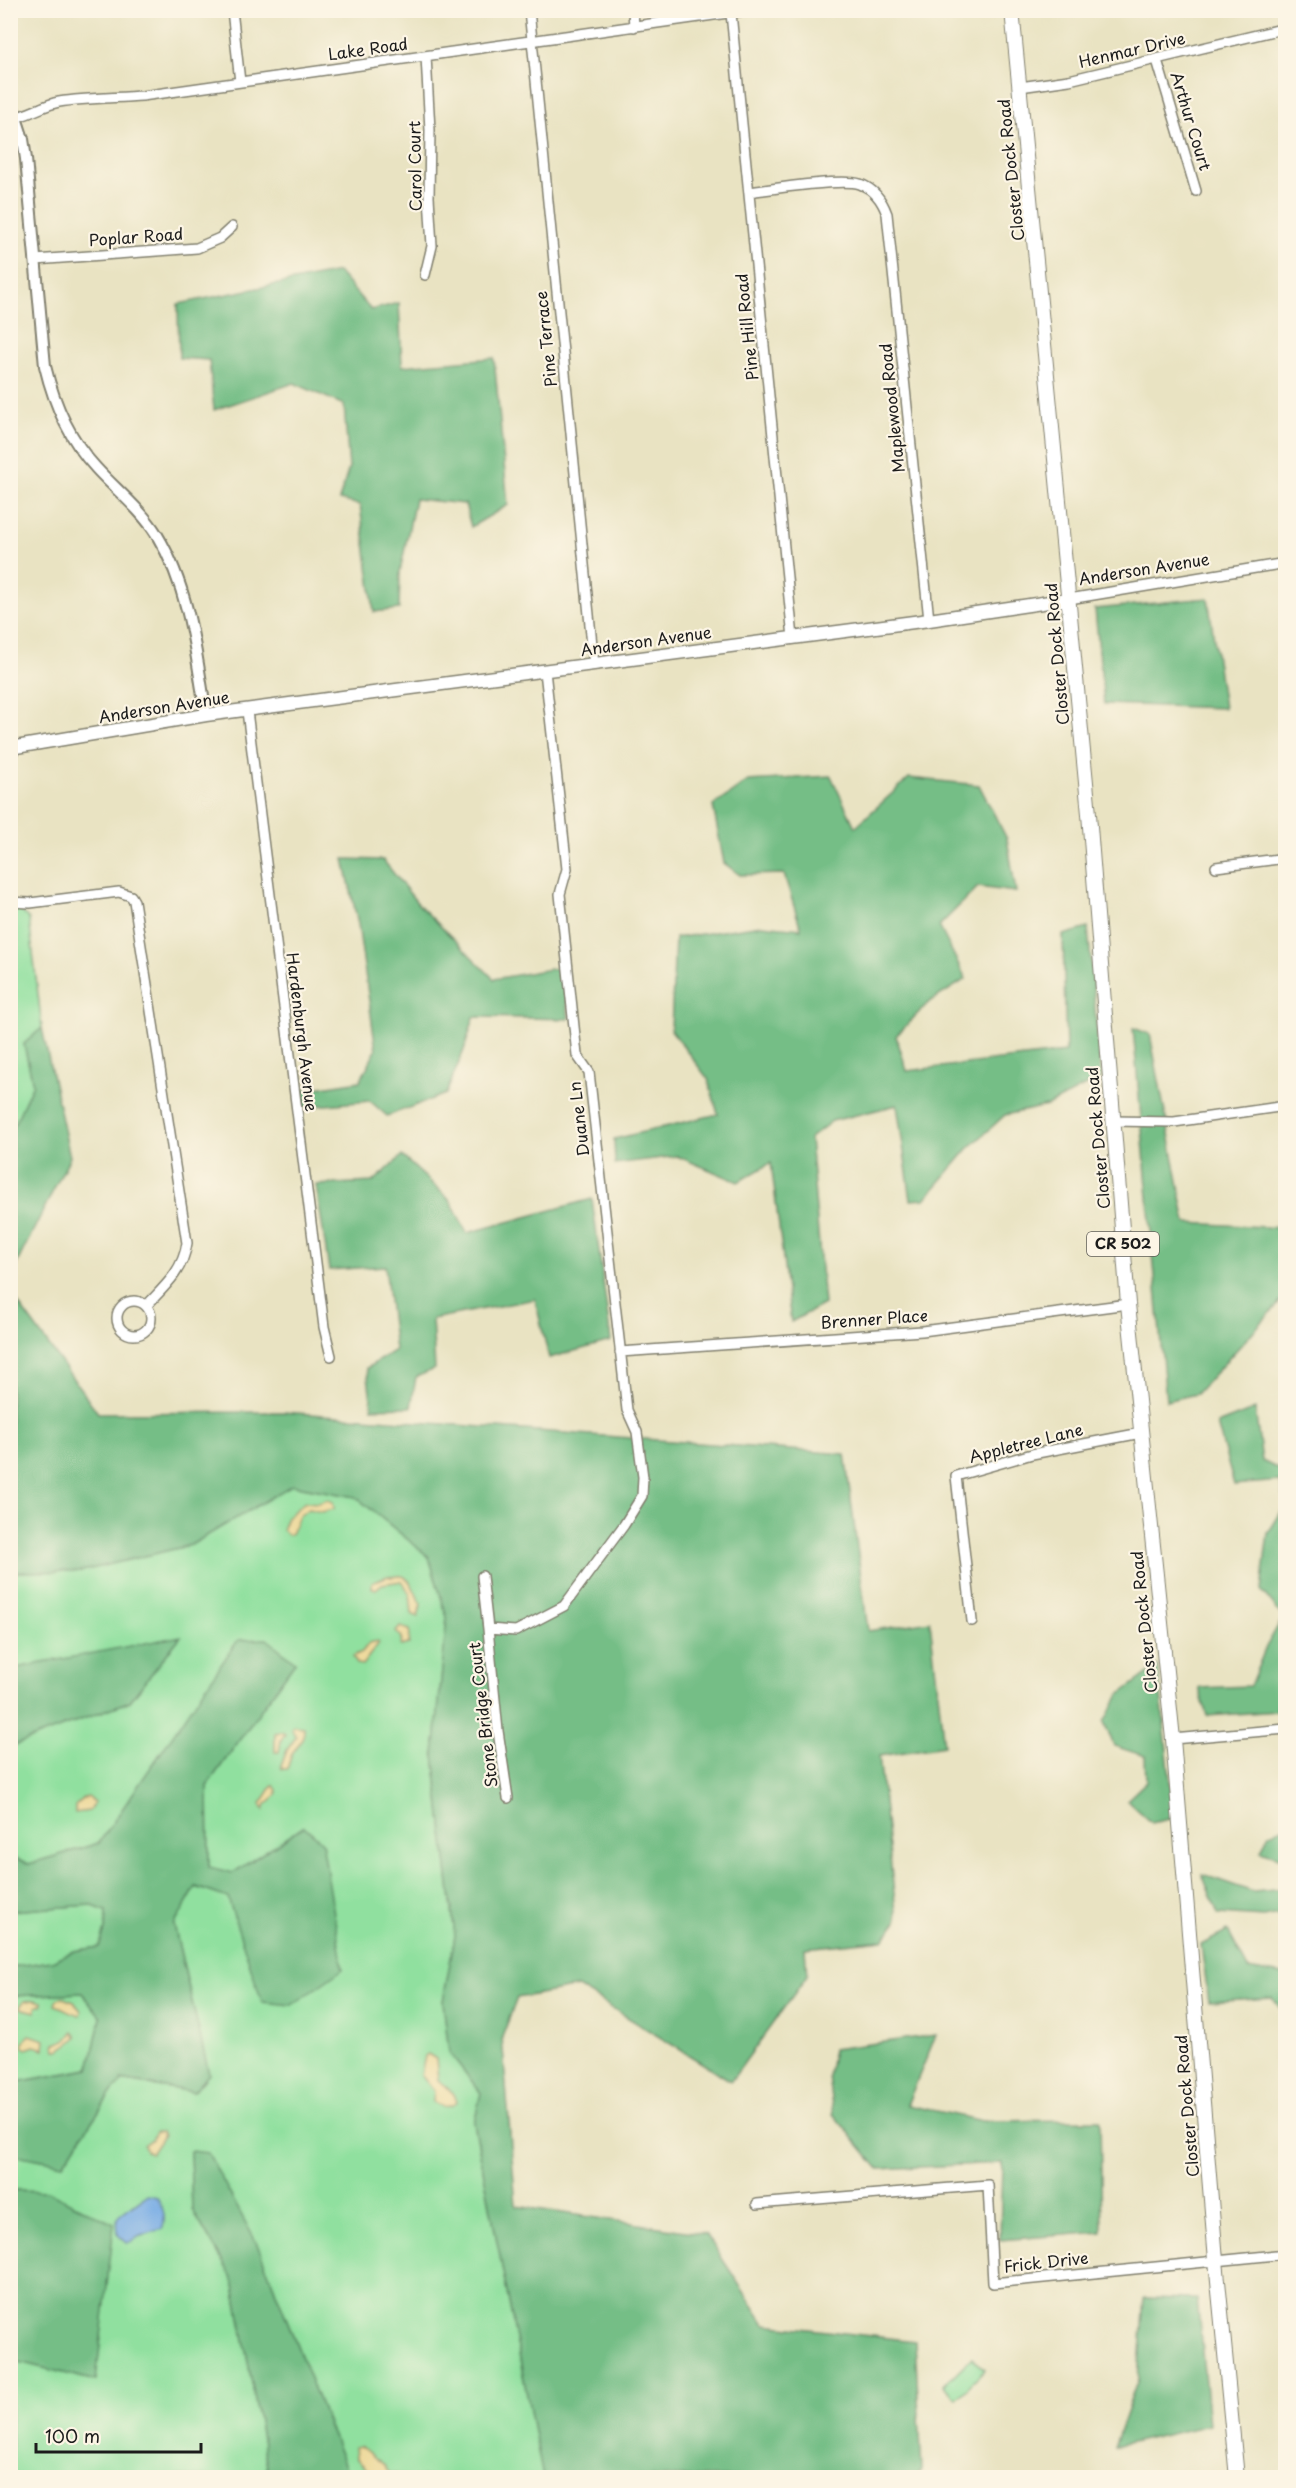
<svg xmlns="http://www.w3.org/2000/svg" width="1296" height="2488" viewBox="0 0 1296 2488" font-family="'Playpen Sans',sans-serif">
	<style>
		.green { fill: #90e09f; stroke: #567e5e; stroke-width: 1.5 }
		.forest { fill: #74be86; stroke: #486d51; stroke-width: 1.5 }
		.sand { fill: #eeda9e; stroke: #857b5d; stroke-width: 1.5 }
		.water { fill: #77ace5; stroke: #4a6480; stroke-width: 1.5 }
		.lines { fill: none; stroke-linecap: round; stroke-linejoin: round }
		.minor-casing { stroke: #82806f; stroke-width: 12 }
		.tertiary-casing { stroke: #82806f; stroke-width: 14 }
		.secondary-casing { stroke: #82806f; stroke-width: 15 }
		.primary-casing { stroke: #82806f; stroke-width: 16 }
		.minor { stroke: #fff; stroke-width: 9 }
		.tertiary { stroke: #fff; stroke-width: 10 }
		.secondary { stroke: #fff; stroke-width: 12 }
		.primary { stroke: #fff; stroke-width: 14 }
		.labels { text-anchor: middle; stroke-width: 4.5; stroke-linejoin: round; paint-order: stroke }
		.shield { fill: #fcf5e5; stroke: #5f5d58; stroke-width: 1.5 }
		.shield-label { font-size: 15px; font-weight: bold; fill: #1c1c1c }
		.street-label { font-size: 16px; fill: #1c1c1c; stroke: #fcf5e5 }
	</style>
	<rect width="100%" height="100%" fill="#fcf5e5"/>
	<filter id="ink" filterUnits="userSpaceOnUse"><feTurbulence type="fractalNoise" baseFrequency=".0167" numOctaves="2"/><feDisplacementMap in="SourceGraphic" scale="12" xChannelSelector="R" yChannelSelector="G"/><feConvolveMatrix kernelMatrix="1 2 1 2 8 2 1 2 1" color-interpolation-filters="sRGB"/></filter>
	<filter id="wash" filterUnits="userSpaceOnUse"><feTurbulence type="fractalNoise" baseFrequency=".008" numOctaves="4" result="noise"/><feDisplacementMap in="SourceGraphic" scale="24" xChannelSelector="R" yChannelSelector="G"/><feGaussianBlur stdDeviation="1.35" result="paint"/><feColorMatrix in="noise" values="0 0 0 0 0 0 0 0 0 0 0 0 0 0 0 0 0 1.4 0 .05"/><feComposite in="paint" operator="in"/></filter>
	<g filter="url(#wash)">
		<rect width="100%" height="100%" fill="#e9e3c2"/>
		<path class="green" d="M11 901 29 919 42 1028 24 1044 33 1084 11 1132Z
			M291 1485 356 1497 429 1557 447 1617 434 1755 455 1936 443 2002 449 2052 481 2093 474 2123 543 2477H349L257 2244 208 2154 190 2151 192 2209 233 2279 269 2477H11V2360L96 2381 47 2191 11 2190V2154L63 2164 120 2080 193 2092 209 2074 174 1925 196 1887 228 1898 263 2002 303 1826 233 1873 209 1868 208 1784 295 1662 238 1641 99 1843 29 1864 11 1856V1744L15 1745 130 1701 180 1637 11 1669V1572L82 1571 191 1545Z
			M90 1905 106 1911 105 1930 100 1947 74 1951 52 1961 11 1967 10 1911Z
			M82 1993 101 2017 89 2069 11 2083 10 1996Z
			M972 2357 985 2370 957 2398 944 2385Z"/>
		<path class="forest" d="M338 272 371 310 399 303 402 366 494 358 508 505 471 527 465 504 415 499 400 572 399 609 374 612 360 505 339 500 349 468 344 405 294 383 214 410 209 360 179 358 178 304Z
			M1208 598 1224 708 1104 704 1095 609Z
			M831 776 855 827 909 778 979 785 1007 839 1016 892 978 887 939 926 966 979 928 1003 896 1036 907 1071 1066 1052 1063 935 1088 928 1101 1078 1047 1106 1005 1115 968 1149 925 1199 911 1200 897 1105 832 1121 810 1138 824 1304 791 1322 771 1163 738 1182 677 1156 615 1164 614 1139 718 1114 708 1079 671 1030 675 938 762 925 801 929 784 874 740 875 724 863 713 806 748 781Z
			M344 859 383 860 419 905 494 979 562 967 569 1019 474 1017 464 1050 446 1094 387 1116 370 1101 304 1107 303 1090 360 1081 376 1050 358 924Z
			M42 1028 70 1157 11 1275V1132L33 1084 24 1044Z
			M1133 1028 1150 1034 1186 1223 1285 1228V1297L1196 1394 1166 1401Z
			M402 1156 450 1200 467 1233 592 1199 611 1341 549 1358 535 1299 432 1319 435 1369 416 1377 411 1407 372 1408 367 1368 395 1350 385 1266 329 1270 316 1185 373 1182Z
			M10 1292 98 1413 283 1412 845 1454 868 1631 930 1621 944 1746 879 1756 897 1921 883 1940 805 1948 807 1976 731 2081 578 1987 517 1998 502 2037 516 2206 706 2234 765 2324 915 2341 922 2471 915 2477H543L474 2123 481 2093 449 2052 443 2001 455 1936 434 1755 447 1617 429 1557 356 1497 292 1485 191 1545 82 1571 11 1572Z
			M1255 1409 1262 1461 1285 1472V1501L1280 1481 1234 1485 1217 1424Z
			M1285 1506 1286 1665 1281 1666 1277 1711 1207 1716 1199 1688 1250 1686 1266 1647 1283 1617 1261 1590 1268 1533Z
			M181 1636 130 1701 15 1745 11 1744V1669Z
			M267 1639 295 1662 208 1784 209 1867 233 1873 304 1826 322 1842 343 1969 292 2005 262 2002 228 1898 196 1887 174 1925 209 2074 194 2092 121 2080 122 2083 113 2090 63 2164 11 2154V2083L89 2069 101 2017 82 1993 11 1996V1967L52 1961 74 1951 99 1947 105 1930 106 1911 90 1905 11 1911 10 1856 29 1864 99 1843 238 1640Z
			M1158 1666 1174 1818 1152 1823 1127 1800 1146 1782 1145 1756 1114 1746 1104 1722 1119 1695Z
			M1285 1827V1859L1261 1851 1269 1833Z
			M1202 1874 1253 1892 1285 1889V1913L1264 1917 1218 1914Z
			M1228 1931 1248 1969 1282 1975 1285 1973V2014L1272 1998 1209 2002 1201 1945Z
			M936 2035 907 2105 983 2121 1100 2120 1102 2232 1000 2240 1002 2163 879 2169 833 2114 828 2076 833 2049Z
			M190 2151 208 2153 257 2244 349 2477H269L233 2279 192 2209Z
			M11 2190 47 2191 114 2224 96 2381 11 2360Z
			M1144 2298 1197 2299 1209 2425 1114 2447 1138 2379Z"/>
		<path class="sand" d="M327 1500 333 1502 334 1509 322 1512 309 1509 299 1516 291 1534 288 1535 282 1530 287 1517 305 1502 319 1503Z
			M387 1576C393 1578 397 1575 402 1576 411 1577 417 1597 421 1605L418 1617 412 1614 410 1594 402 1581 382 1584 376 1589 372 1588V1583Z
			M400 1627 410 1630 409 1644 401 1646 402 1637 396 1632Z
			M378 1641 379 1643 362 1665 357 1664 353 1656 362 1652 369 1643Z
			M294 1726 304 1727C305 1740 297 1745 292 1754 290 1759 289 1764 287 1769H282L281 1766 287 1750 296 1737 291 1728Z
			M281 1732 285 1734 281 1740 279 1752H275V1733Z
			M273 1785 277 1790V1795L266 1804 264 1810 261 1804Z
			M88 1797 94 1802 89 1811 75 1813V1806L84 1798Z
			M63 1998 74 2002 81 2011 80 2015C71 2013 64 2008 55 2005L57 1999Z
			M35 2000 42 2002V2005L36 2007V2012L19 2008 24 2001Z
			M73 2032 77 2037 75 2039 59 2050H56L55 2044 68 2039Z
			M30 2035 45 2040 44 2049 34 2046 27 2049 23 2046 24 2041Z
			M428 2054 436 2059 438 2080 454 2094 457 2102C450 2108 441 2108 433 2102L434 2091 421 2075 425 2056Z
			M156 2132H161L163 2136 151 2154 146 2151 144 2145 152 2139Z
			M360 2446 383 2464 389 2473 410 2477H374L356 2458 355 2447Z"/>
		<path class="water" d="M148 2195 157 2197C163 2208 167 2217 162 2229L138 2237 132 2242 127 2243 118 2235 117 2218C121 2213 143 2197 148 2195Z"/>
	</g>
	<g filter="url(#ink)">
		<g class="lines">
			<g class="minor-casing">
				<path id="minor" d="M232 10 240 82
					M529 10 594 665
					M633 10 634 27
					M731 13 793 638
					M1157 60 1196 191
					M1020 87 1069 80 1286 28
					M10 118C27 117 42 105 59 102 86 98 115 98 142 96L749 10
					M749 192C772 189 841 178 860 184 874 189 882 200 887 214L929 620
					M35 260 197 248 220 238 232 227
					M425 275 432 246 429 197 430 130 426 56
					M1069 599 1286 563
					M247 711 324 1327 331 1356
					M1216 867 1286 858
					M10 902 30 903 119 892 131 896 134 901 187 1243C183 1271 165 1286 146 1306
					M1113 1121 1174 1122 1286 1106
					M117 1318a17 17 0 1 1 34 0a17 17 0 1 1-34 0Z
					M620 1352 922 1331 1128 1304
					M482 1576 488 1629
					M972 1621 956 1476 1032 1454 1141 1433
					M1173 1739 1286 1729
					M508 1798 498 1731 488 1629 516 1631 564 1606 624 1525 642 1496 643 1477 637 1432 627 1410 589 1072 577 1055 560 894 567 869 545 671
					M757 2204 988 2185 993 2283 1286 2254"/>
			</g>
			<g class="tertiary-casing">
				<path id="tertiary" d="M10 99 23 139 26 159 45 366C54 404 69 439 96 468 116 490 141 509 157 535 190 590 196 653 206 715"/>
			</g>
			<g class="secondary-casing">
				<path id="secondary" d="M10 748 206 715 929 620 1069 599"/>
			</g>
			<g class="primary-casing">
				<path id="primary" d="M1012 10 1089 814 1128 1304 1173 1739 1216 2260 1237 2478"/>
			</g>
			<use href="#minor" class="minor"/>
			<use href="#tertiary" class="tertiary"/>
			<use href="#secondary" class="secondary"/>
			<use href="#primary" class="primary"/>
		</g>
	</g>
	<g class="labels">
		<rect class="shield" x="1087" y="1232" width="72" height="24" rx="4.5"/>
		<g class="shield-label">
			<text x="1123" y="1249">CR 502</text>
		</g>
		<g class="street-label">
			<text transform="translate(368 49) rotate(-8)" y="6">Lake Road</text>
			<text transform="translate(1132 50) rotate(-13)" y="6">Henmar Drive</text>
			<text transform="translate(1191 121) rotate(73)" y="6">Arthur Court</text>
			<text transform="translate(415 166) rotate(-91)" y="6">Carol Court</text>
			<text transform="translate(1011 170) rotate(-96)" y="6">Closter Dock Road</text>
			<text transform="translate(136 237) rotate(-4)" y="6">Poplar Road</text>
			<text transform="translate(747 327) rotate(-96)" y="6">Pine Hill Road</text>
			<text transform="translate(546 339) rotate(-96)" y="6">Pine Terrace</text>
			<text transform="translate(892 408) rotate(-96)" y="6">Maplewood Road</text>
			<text transform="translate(1144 569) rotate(-9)" y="6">Anderson Avenue</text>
			<text transform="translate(646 641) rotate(-8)" y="6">Anderson Avenue</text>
			<text transform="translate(1057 654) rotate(-95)" y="6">Closter Dock Road</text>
			<text transform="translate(164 707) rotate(-9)" y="6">Anderson Avenue</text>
			<text transform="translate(302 1032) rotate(83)" y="6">Hardenburgh Avenue</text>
			<text transform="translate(579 1119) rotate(-97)" y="6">Duane Ln</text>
			<text transform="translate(1098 1138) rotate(-95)" y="6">Closter Dock Road</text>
			<text transform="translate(874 1319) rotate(-4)" y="6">Brenner Place</text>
			<text transform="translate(1026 1443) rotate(-14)" y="6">Appletree Lane</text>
			<text transform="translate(1144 1622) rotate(-96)" y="6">Closter Dock Road</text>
			<text transform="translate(483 1715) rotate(-97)" y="6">Stone Bridge Court</text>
			<text transform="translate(1187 2106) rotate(-95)" y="6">Closter Dock Road</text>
			<text transform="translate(1046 2262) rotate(-6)" y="6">Frick Drive</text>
		</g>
	</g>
	<rect width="1296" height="2488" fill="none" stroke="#fcf5e5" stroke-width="36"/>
	<path d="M36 2443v9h165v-9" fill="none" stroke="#1c1c1c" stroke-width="3"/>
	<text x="45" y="2443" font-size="18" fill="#1c1c1c" stroke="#fcf5e5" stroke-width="4.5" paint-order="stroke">100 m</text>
</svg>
